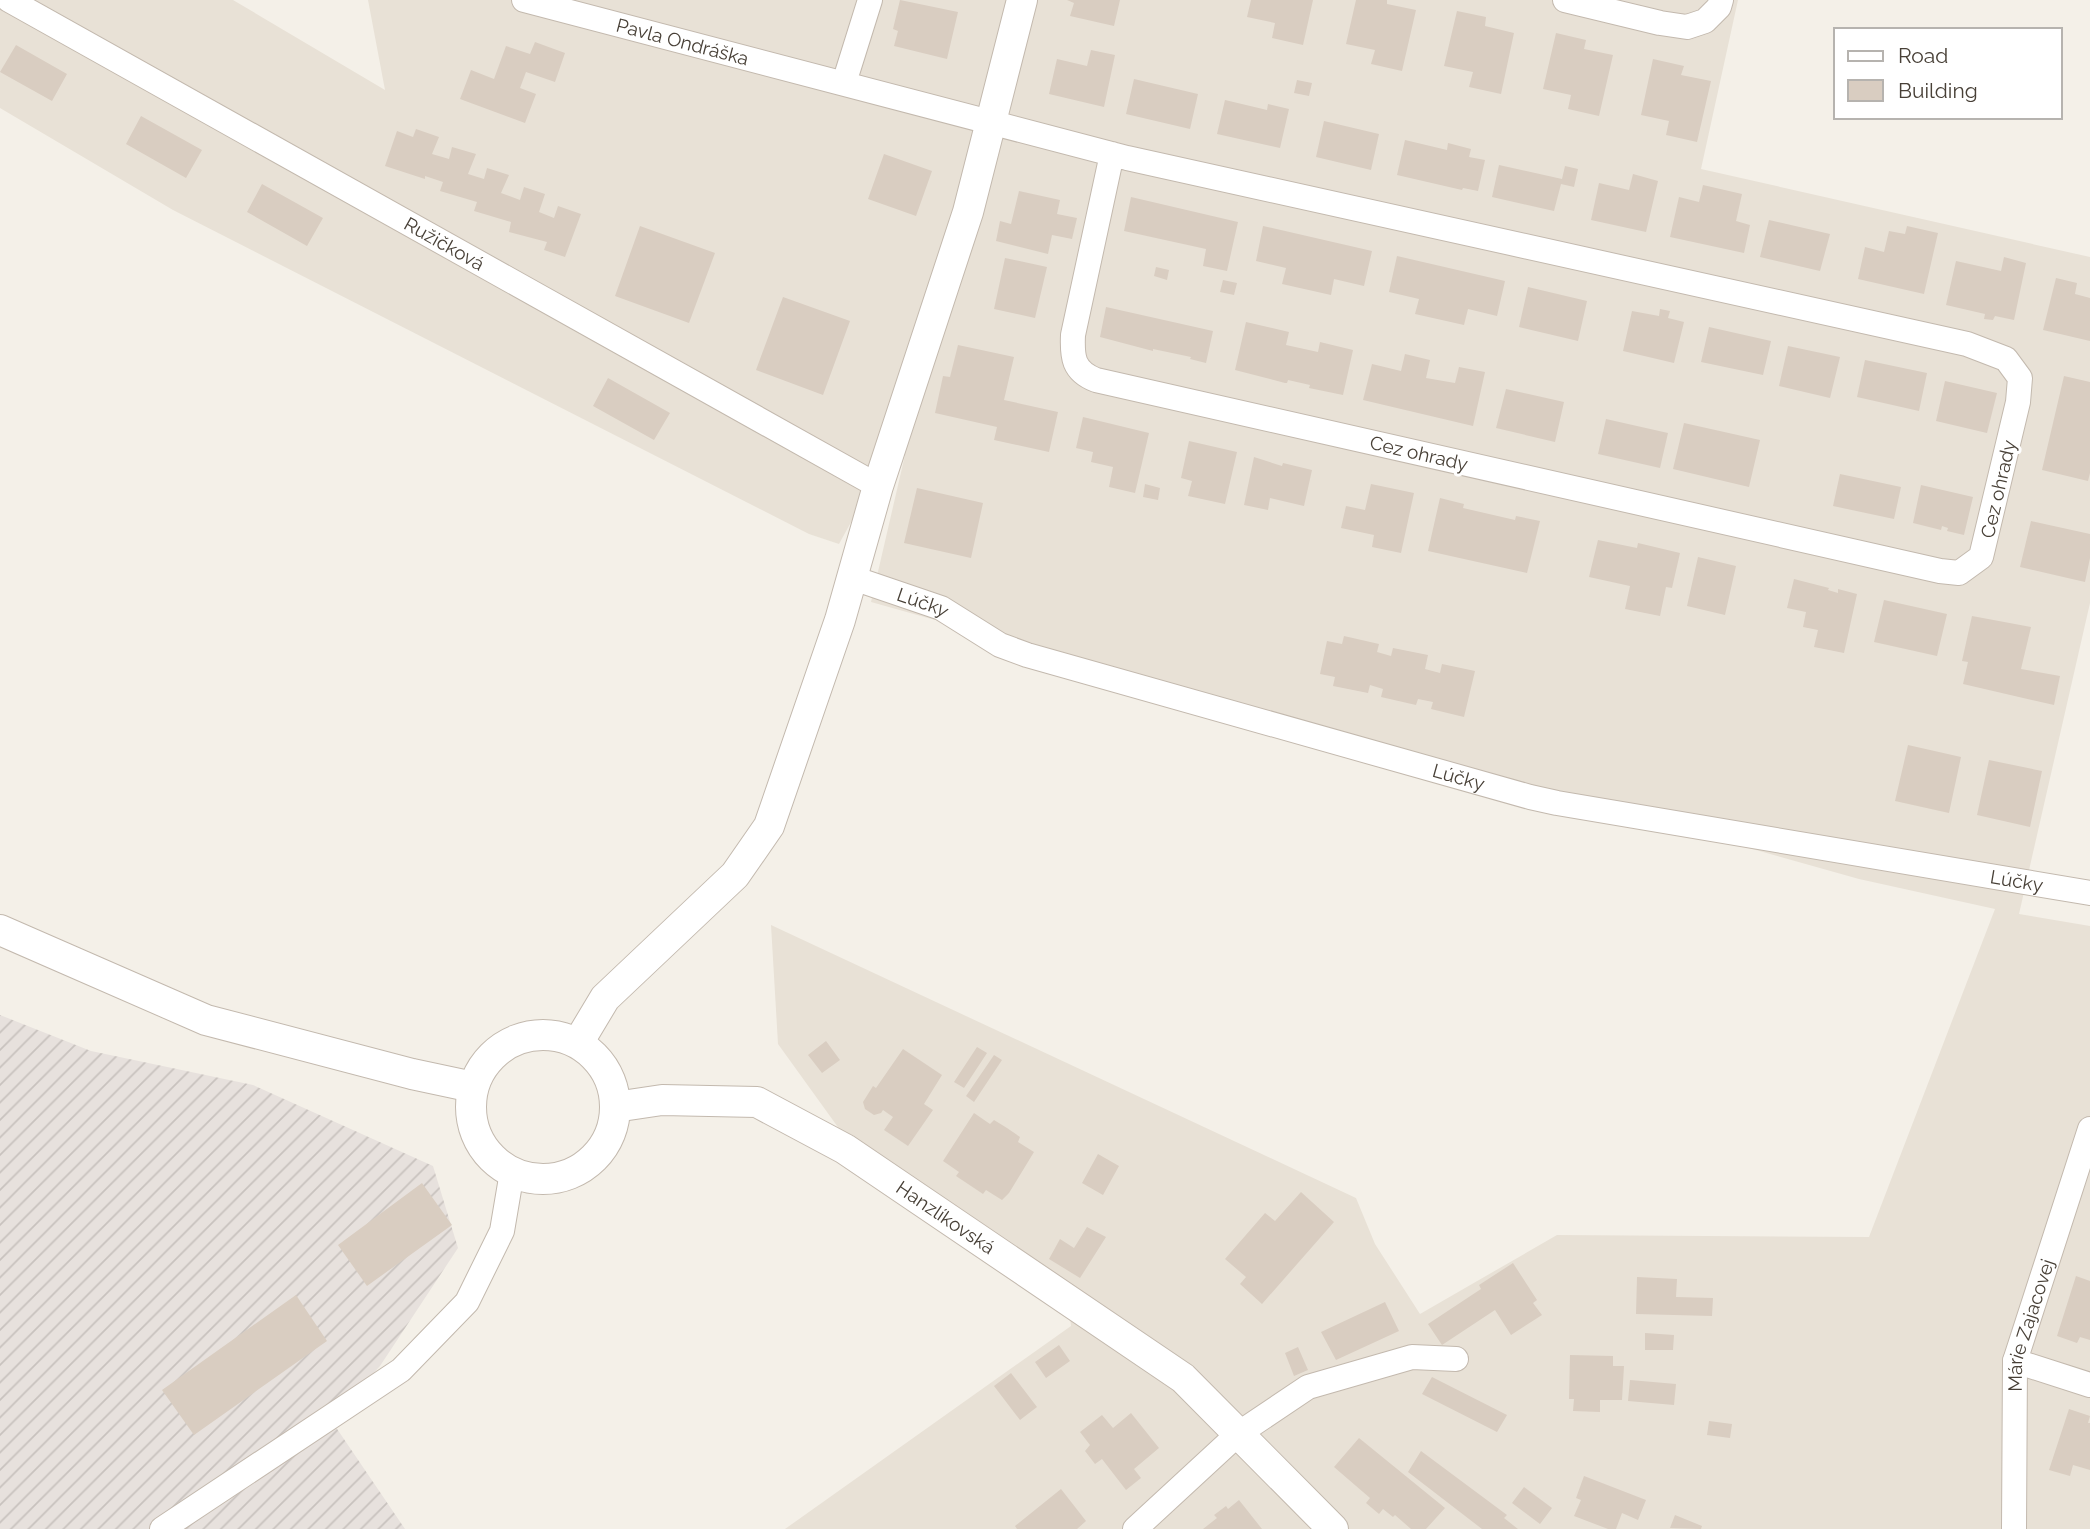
<svg xmlns="http://www.w3.org/2000/svg" width="2090" height="1529" viewBox="0 0 2090 1529" font-family="Raleway,sans-serif">
	<style>
		.residential { fill: #e8e1d6 }
		.industrial { fill: url(#industrial-furrows) }
		.building { fill: #d9cdc1 }
		.lines { fill: none; stroke-linecap: round; stroke-linejoin: round }
		.minor-casing { stroke: #c3b9ae; stroke-width: 26 }
		.tertiary-casing { stroke: #c3b9ae; stroke-width: 32 }
		.minor { stroke: #fff; stroke-width: 24 }
		.tertiary { stroke: #fff; stroke-width: 30 }
		.labels { text-anchor: middle; stroke-width: 6; stroke-linejoin: round; paint-order: stroke }
		.street-label { font-size: 19px; fill: #484037; stroke: #fff }
	</style>
	<defs>
		<pattern id="industrial-furrows" width="10" height="10" patternUnits="userSpaceOnUse" patternTransform="scale(1.75)"><rect width="10" height="10" fill="#e7e1dd"/><path d="M-1 1l2-2M0 10L10 0M9 11l2-2" fill="none" stroke="#c8c2be"/></pattern>
	</defs>
	<rect width="100%" height="100%" fill="#f4f0e8"/>
	<path class="residential" d="M0 0H233L385 90 368 0H1738L1701 169 2090 257V603L2019 914 2090 926V1529H785L1071 1326 1066 1282 840 1130 778 1044 771 925 1356 1198 1375 1244 1420 1314 1557 1235 1869 1237 1995 909 1859 879 871 602 905 455 889 453 839 544 809 534 173 210 0 108Z"/>
	<path class="industrial" d="M0 1015 91 1051 253 1085 433 1166 458 1248 380 1366 331 1420 405 1529H0Z"/>
	<path class="building" d="M900 0 958 12 947 59 894 46 898 31 893 29Z
		M1067 0H1120L1114 26 1070 16 1074 3Z
		M1251 0H1313L1303 45 1272 38 1275 23 1247 17Z
		M1356 0H1387V4L1416 10 1402 71 1371 64 1375 50 1346 44Z
		M1457 11 1486 17 1485 26 1514 33 1501 94 1469 87 1473 72 1444 66Z
		M1556 33 1586 40 1584 49 1613 55 1599 116 1568 109 1571 95 1543 89Z
		M535 42 565 53 555 82 526 72 520 88 536 94 525 123 460 99 471 70 494 79 506 46 530 54Z
		M16 45 67 74 52 101 0 72Z
		M1091 50 1115 55 1104 107 1049 94 1057 59 1087 66Z
		M1653 59 1684 66 1681 75 1711 81 1697 142 1666 135 1669 121 1641 115Z
		M1134 79 1198 94 1190 129 1126 114Z
		M1297 80 1312 83 1309 96 1294 93Z
		M1225 100 1267 110 1268 104 1289 109 1280 148 1217 134Z
		M141 116 202 150 186 178 126 144Z
		M1324 121 1379 134 1371 170 1316 157Z
		M416 129 439 137 432 154 449 159 452 147 476 154 468 174 484 179 487 168 509 175 501 193 520 200 524 187 545 194 539 212 554 218 558 206 581 214 565 257 544 250 547 242 509 232 511 222 474 211 477 202 440 191 443 182 425 176V179L385 166 397 131 413 137Z
		M1405 140 1447 150 1448 143 1471 149 1469 157 1485 160 1478 191 1463 188 1462 190 1397 175Z
		M884 154 932 171 916 216 868 199Z
		M1499 165 1562 179 1565 166 1578 169 1574 187 1561 184 1554 211 1492 197Z
		M1633 174 1658 181 1646 232 1591 220 1599 183 1629 190Z
		M262 184 323 218 307 246 247 212Z
		M1703 185 1742 194 1736 221 1750 225 1744 253 1670 237 1679 197 1699 202Z
		M1019 191 1060 200 1057 214 1077 218 1072 239 1052 235 1048 254 996 241 1000 221 1011 224Z
		M1131 197 1238 222 1227 271 1203 266 1206 249 1124 231Z
		M1769 220 1830 234 1820 271 1760 257Z
		M640 226 715 253 689 323 615 296Z
		M1263 226 1372 251 1364 286 1334 279 1331 295 1282 284 1286 268 1256 261Z
		M1907 226 1938 233 1924 294 1858 279 1865 247 1884 252 1889 231 1905 234Z
		M1397 256 1505 281 1497 316 1468 309 1464 325 1415 314 1419 299 1389 292Z
		M2004 257 2026 263 2014 320 1995 316 1993 320 1984 319 1985 314 1946 305 1956 261 2001 271Z
		M1005 258 1047 267 1035 318 994 309Z
		M1156 267 1169 270 1167 280 1154 276Z
		M2056 278 2077 283 2075 294 2090 298V341L2043 330Z
		M1223 280 1237 283 1234 295 1220 292Z
		M1528 287 1587 301 1578 341 1519 327Z
		M783 297 850 321 823 395 756 370Z
		M1106 307 1213 331 1206 363 1190 359 1191 357 1153 349V351L1100 337Z
		M1660 309 1670 311 1668 318 1684 322 1674 363 1623 351 1632 311 1659 316Z
		M1246 322 1289 332 1286 345 1318 352 1320 342 1353 350 1343 395 1309 388 1310 385 1288 380 1287 383H1285L1235 370Z
		M1709 327 1771 341 1763 375 1701 362Z
		M958 345 1014 357 1004 400 1058 412 1049 452 994 440 997 427 935 413 943 376 950 377Z
		M1788 346 1840 357 1830 398 1779 386Z
		M1405 354 1430 360 1426 378 1455 383 1459 367 1485 372 1473 426 1363 400 1372 364 1401 371Z
		M1865 360 1927 373 1919 411 1857 397Z
		M2064 376 2090 382V473L2088 481 2042 470Z
		M608 378 670 413 654 440 593 406Z
		M1945 381 1997 393 1987 433 1936 421Z
		M1506 389 1564 402 1555 442 1496 428Z
		M1083 417 1149 433 1135 493 1109 487 1113 467 1091 462 1093 452 1076 448Z
		M1606 419 1668 433 1660 468 1598 454Z
		M1684 423 1760 440 1749 487 1673 469Z
		M1189 441 1237 452 1225 504 1188 496 1192 481 1181 478Z
		M1254 457 1282 466 1283 463 1312 470 1304 506 1270 498 1268 510 1244 505Z
		M1840 474 1901 487 1894 519 1833 506Z
		M1145 484 1160 488 1158 500 1143 497Z
		M1371 484 1414 493 1401 553 1372 547 1374 535 1341 528 1346 506 1365 510Z
		M1921 485 1973 497 1964 535 1947 531 1948 528 1942 526 1941 530 1913 523Z
		M917 488 983 503 971 558 904 543Z
		M1440 498 1464 504 1463 508 1515 520 1516 516 1540 521 1527 573 1428 551Z
		M2031 521 2090 534V558L2085 582 2020 567Z
		M1598 540 1637 548 1638 543 1680 553 1672 588 1666 587 1660 616 1625 609 1630 586 1589 577Z
		M1698 557 1736 566 1725 615 1687 606Z
		M1794 579 1829 588 1828 590 1838 593V589L1857 594 1844 653 1814 647 1818 630 1803 627 1806 612 1787 608Z
		M1884 600 1947 614 1937 656 1874 642Z
		M1972 616 2031 627 2021 669 2060 676 2054 705 1963 684 1968 662 1962 661Z
		M1344 636 1379 644 1377 652 1391 656 1393 648 1428 655 1425 669 1440 673 1442 664 1475 671 1464 717 1431 709 1433 702 1418 699 1416 705 1381 697 1383 689 1370 685 1368 693 1333 686 1335 677 1320 674 1327 641 1342 644Z
		M1908 745 1961 757 1949 813 1895 801Z
		M1989 760 2042 771 2030 827 1977 815Z
		M826 1041 840 1060 822 1073 808 1055Z
		M977 1047 987 1053 964 1088 954 1082Z
		M903 1049 942 1075 924 1104 933 1110 908 1146 884 1130 893 1117 883 1110 881 1113 874 1115 865 1109 863 1102 873 1086 876 1088Z
		M994 1055 1002 1060 974 1102 966 1096Z
		M974 1113 990 1124 994 1120 1007 1128 1020 1137 1018 1142 1034 1152 1009 1193 1002 1200 986 1190 983 1194 956 1176 959 1172 943 1161Z
		M1098 1154 1119 1166 1103 1195 1082 1183Z
		M422 1183 452 1225 367 1286 338 1245Z
		M1301 1192 1334 1222 1262 1304 1240 1284 1246 1277 1225 1259 1265 1213 1275 1221Z
		M1087 1227 1106 1237 1080 1278 1049 1259 1060 1239 1074 1248Z
		M1513 1263 1537 1300 1533 1303 1542 1315 1511 1335 1495 1310 1442 1345 1428 1324 1481 1289 1479 1285Z
		M2076 1276 2090 1281V1340L2080 1337 2077 1343 2057 1336Z
		M1637 1277 1677 1279 1676 1297 1713 1298 1712 1316 1636 1314Z
		M296 1295 327 1341 194 1435 162 1390Z
		M1385 1302 1399 1331 1336 1360 1321 1332Z
		M1645 1333 1674 1335 1673 1350H1645Z
		M1059 1345 1070 1361 1046 1378 1035 1362Z
		M1298 1347 1308 1370 1294 1376 1285 1353Z
		M1570 1355 1613 1356V1366H1624L1622 1400H1600V1412L1573 1411 1574 1399H1569Z
		M1011 1373 1037 1407 1020 1420 994 1386Z
		M1432 1377 1507 1415 1497 1432 1422 1394Z
		M1630 1380 1676 1384 1674 1405 1628 1401Z
		M2069 1409 2090 1416 2088 1423H2090V1470L2073 1465 2070 1476 2049 1470Z
		M1131 1413 1159 1448 1134 1469 1141 1478 1126 1490 1102 1459 1095 1464 1085 1451 1090 1445 1080 1432 1102 1415 1113 1428Z
		M1709 1421 1732 1424 1730 1438 1707 1435Z
		M1359 1438 1445 1508 1426 1529H1411L1395 1515 1393 1517 1383 1509 1379 1514 1366 1503 1370 1498 1334 1467Z
		M1421 1451 1507 1515 1504 1518 1518 1529H1482L1408 1472Z
		M1584 1476 1646 1500 1638 1520 1622 1513 1616 1529H1608L1574 1516 1581 1500 1576 1498Z
		M1524 1487 1552 1508 1540 1524 1512 1503Z
		M1061 1489 1086 1521 1077 1529H1017L1015 1526Z
		M1239 1500 1262 1529H1203L1217 1518 1214 1515 1226 1506 1228 1509Z
		M1675 1515 1702 1526 1701 1529 1670 1528Z"/>
	<g class="lines">
		<g class="minor-casing">
			<g id="minor">
				<path id="s1" d="M9 0 878 486"/>
				<path id="s2" d="M524 0 1127 158 1967 344 2006 359 2020 378 2018 402 1981 557 1959 573 1940 571 1096 380C1073 371 1072 357 1073 335L1112 154"/>
				<path d="M1565 0 1660 23 1687 27 1705 21 1719 7 1721 0"/>
				<path d="M844 83 870 0"/>
				<path id="s3" d="M853 578 941 608 1000 645 1027 655 1530 797 1557 803 2090 893"/>
				<path d="M2015 1361 2090 1385"/>
				<path d="M162 1529 401 1370 467 1302 502 1231 512 1172"/>
				<path d="M1135 1529 1238 1434 1308 1387 1412 1357 1456 1359"/>
				<path id="s4" d="M2014 1529 2015 1361 2090 1129"/>
			</g>
		</g>
		<g class="tertiary-casing">
			<g id="tertiary">
				<path d="M0 930 206 1020 412 1074 473 1087"/>
				<circle cx="543" cy="1107" r="72"/>
				<path d="M578 1043 605 998 735 875 769 826 840 620 878 486 968 212 1022 0"/>
				<path id="s5" d="M615 1107 662 1100 757 1102 845 1149 1183 1378 1333 1529"/>
			</g>
		</g>
		<use href="#minor" class="minor"/>
		<use href="#tertiary" class="tertiary"/>
	</g>
	<g class="labels">
		<g class="street-label">
			<text dy="7" stroke="none"><textPath href="#s2" startOffset="164">Pavla Ondráška</textPath></text>
			<text dy="7" stroke="none"><textPath href="#s1" startOffset="499">Ružičková</textPath></text>
			<text transform="translate(1419 453) rotate(13)" y="7">Cez ohrady</text>
			<text transform="translate(1998 489) rotate(-77)" y="7">Cez ohrady</text>
			<text dy="7" stroke="none"><textPath href="#s3" startOffset="74">Lúčky</textPath></text>
			<text dy="7" stroke="none"><textPath href="#s3" startOffset="640">Lúčky</textPath></text>
			<text dy="7" stroke="none"><textPath href="#s3" startOffset="1208">Lúčky</textPath></text>
			<text dy="7" stroke="none"><textPath href="#s5" startOffset="364">Hanzlíkovská</textPath></text>
			<text dy="7" stroke="none"><textPath href="#s4" startOffset="206">Márie Zajacovej</textPath></text>
		</g>
	</g>
	<rect x="1834" y="28" width="228" height="91" fill="#ffffff" stroke="#b6b3af" stroke-width="2"/>
	<rect x="1848" y="51" width="35" height="10" fill="#ffffff" stroke="#b6b3af" stroke-width="2"/>
	<text x="1898" y="63" font-size="21" fill="#484037">Road</text>
	<rect x="1848" y="80" width="35" height="21" fill="#d9cdc1" stroke="#b6b3af" stroke-width="2"/>
	<text x="1898" y="98" font-size="21" fill="#484037">Building</text>
</svg>
